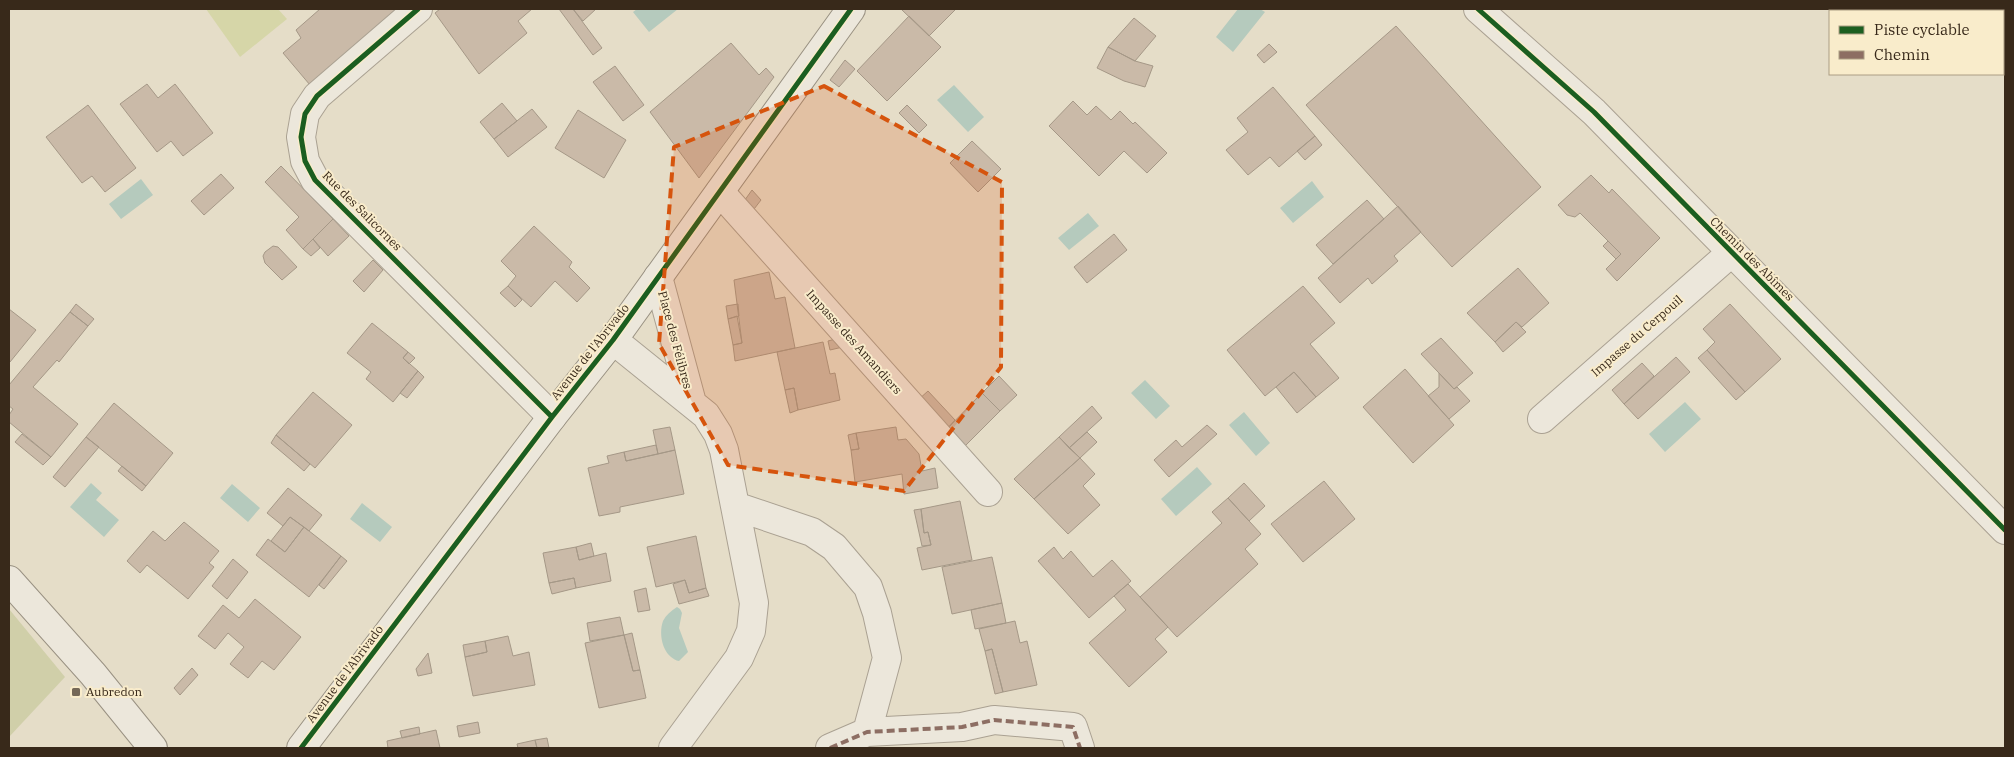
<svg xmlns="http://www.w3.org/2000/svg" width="2014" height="757" viewBox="0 0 2014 757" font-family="'IBM Plex Serif',serif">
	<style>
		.green { fill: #d6d6a8 }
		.cemetery { fill: #d0cfa9 }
		.water { fill: #b5cabd }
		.building { fill: #cabaa8; stroke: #a59887 }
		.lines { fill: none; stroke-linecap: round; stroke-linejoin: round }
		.street-casing { stroke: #aaa192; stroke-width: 30 }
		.secondary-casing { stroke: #999182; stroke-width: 30 }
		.street { stroke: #ece7db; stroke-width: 28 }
		.secondary { stroke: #ece7db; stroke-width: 28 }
		.quiet { stroke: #8d6e63; stroke-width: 4; stroke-dasharray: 8 4; stroke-linecap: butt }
		.cycleway-casing { stroke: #f9eccb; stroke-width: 8 }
		.cycleway { stroke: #1b5e20; stroke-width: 5 }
		.marked { fill: #d6540d; fill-opacity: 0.2; stroke: #d6540d; stroke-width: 4; stroke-dasharray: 10 6; stroke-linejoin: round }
		.poi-dot { fill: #756857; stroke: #f9eccb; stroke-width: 2 }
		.labels { text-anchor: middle; stroke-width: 4; stroke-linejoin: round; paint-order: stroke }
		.street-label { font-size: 12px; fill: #38291a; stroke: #f9eccb }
		.poi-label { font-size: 12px; fill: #38291a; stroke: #f9eccb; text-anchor: start }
	</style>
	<rect width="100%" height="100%" fill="#e5ddc8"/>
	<path class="green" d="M206 9H278L287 19 240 57Z"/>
	<path class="cemetery" d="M9 609 65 677 9 737Z"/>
	<path class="water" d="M637 9H678L649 32 633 12Z
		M1238 9H1260L1265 12 1233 52 1216 37Z
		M954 85 984 117 968 132 937 100Z
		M141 179 153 195 121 219 109 204Z
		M1312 181 1324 197 1293 223 1280 208Z
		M1088 213 1099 226 1069 250 1058 238Z
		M1145 380 1170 406 1156 419 1131 393Z
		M1685 402 1701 419 1665 452 1649 434Z
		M1244 412 1270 443 1256 456 1229 425Z
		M1197 467 1212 484 1176 516 1161 499Z
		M91 483 102 493 96 500 119 520 104 537 70 507Z
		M232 484 260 508 248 522 220 498Z
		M362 503 392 527 380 542 350 519Z
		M677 607 680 609 682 613 679 628 688 652 679 661C663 657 658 635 663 621 666 615 671 611 677 607Z"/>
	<path class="building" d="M320 9H398L310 85 283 53 301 38 296 30Z
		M440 9H532L518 21 527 33 479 74 435 13Z
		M559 9H573L602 48 593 55Z
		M573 9H596L583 21Z
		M901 9H956L929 36Z
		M909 16 941 47 887 101 857 71Z
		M1134 18 1156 36 1135 61 1108 47Z
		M1396 26 1541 187 1452 267 1306 105Z
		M731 43 759 75 766 68 774 77 699 178 650 112Z
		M1269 44 1277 52 1264 63 1257 55Z
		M1108 47 1135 61 1153 66 1145 87 1124 81 1097 68Z
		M845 60 855 69 839 87 830 80Z
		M615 66 644 105 623 121 593 82Z
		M147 84 158 98 175 84 213 133 183 156 171 141 157 152 120 104Z
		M1273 87 1315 136 1279 167 1270 157 1248 175 1226 150 1248 132 1237 118Z
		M1073 101 1087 115 1096 106 1111 120 1120 111 1133 124 1135 122 1167 153 1147 173 1124 151 1099 176 1049 126Z
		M502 103 517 121 494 139 480 122Z
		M88 105 136 168 105 192 92 176 82 183 46 137Z
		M907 105 927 125 919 133 899 113Z
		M532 109 547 127 508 157 494 139Z
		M578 110 626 140 604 178 555 148Z
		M1315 136 1322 145 1305 160 1297 151Z
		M972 141 1001 169 978 192 950 163Z
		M281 166 333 219 303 249 286 230 299 217 265 182Z
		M221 174 234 188 204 215 191 201Z
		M1591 175 1609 193 1612 189 1660 238 1617 281 1606 269 1621 254 1580 213 1575 217 1567 215 1558 205Z
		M752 190 761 200 751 213 742 204Z
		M1367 200 1384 219 1333 264 1316 245Z
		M1398 206 1421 232 1394 256 1398 261 1372 284 1368 278 1340 303 1318 278Z
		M333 219 349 236 328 256 313 239Z
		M534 226 572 262 569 267 590 288 577 302 555 281 531 307 508 286 516 276 501 261Z
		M1114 234 1127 250 1087 283 1074 267Z
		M313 239 320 248 311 256 303 249Z
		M1608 241 1621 254 1616 259 1603 246Z
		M273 246 278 247 297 267 282 280 265 263 263 256 265 252Z
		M373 260 383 270 364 292 353 281Z
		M1518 268 1549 303 1522 327 1516 322 1495 342 1467 313Z
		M769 272 775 299 785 297 795 348 735 361 733 345 742 343 734 280Z
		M508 286 522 300 515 307 500 293Z
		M1303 286 1335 323 1310 344 1339 378 1316 397 1294 372 1265 396 1227 350Z
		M76 304 94 319 88 326 70 312Z
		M738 304 739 316 728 319 726 306Z
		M1730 304 1781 359 1745 392 1707 350 1715 342 1703 329Z
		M9 309 36 330 10 362 9 361Z
		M70 312 88 326 59 362 57 360 33 387 78 424 51 457 9 422V415L13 409 9 406V385Z
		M737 316 742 343 733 345 728 319Z
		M1516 322 1526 332 1503 352 1495 342Z
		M372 323 408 352 403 358 418 371 393 402 366 379 371 372 347 353Z
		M839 338 847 346 830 350 828 341Z
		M1441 338 1473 373 1454 389 1421 354Z
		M823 342 830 374 835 373 840 400 798 410 794 388 785 390 777 352Z
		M1707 350 1745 392 1736 400 1698 358Z
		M408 352 415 358 409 364 403 358Z
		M1676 357 1690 372 1638 419 1624 404Z
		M1642 363 1654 376 1624 404 1612 390Z
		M1405 369 1454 425 1413 463 1363 407Z
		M418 371 424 377 407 398 400 393Z
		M1294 372 1316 397 1297 413 1276 387Z
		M1439 373 1454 389 1457 387 1470 401 1449 419 1428 396 1439 387Z
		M999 376 1017 395 1000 411 982 393Z
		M794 388 798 410 790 413 785 390Z
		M928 391 955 420 945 431 918 400Z
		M313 392 352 425 315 468 276 435Z
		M982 393 1000 411 961 450 945 431Z
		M114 403 173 453 146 486 86 437Z
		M1092 406 1102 418 1069 448 1059 437Z
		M1207 425 1217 434 1169 477 1154 460 1176 440 1182 447Z
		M670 427 675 450 658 454 653 430Z
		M896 427 898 440 906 439 919 454 922 471 935 468 938 488 904 494 902 474 855 482 851 450 859 449 856 433Z
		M1087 432 1097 442 1080 458 1069 448Z
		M856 433 859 449 851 450 848 435Z
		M22 434 51 457 43 465 15 442Z
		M276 435 310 464 304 471 271 443Z
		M86 437 99 447 65 487 53 477Z
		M1059 437 1080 458 1034 499 1014 479Z
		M656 445 658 454 626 461 624 452Z
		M675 450 684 494 620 507V512L599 516 588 468 609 463 607 456 624 452 626 461Z
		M1080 458 1095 474 1083 486 1100 505 1068 534 1034 499Z
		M122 466 146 486 142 491 118 471Z
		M1324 481 1355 519 1303 562 1271 524Z
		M1244 483 1265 506 1249 521 1228 498Z
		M288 488 322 515 309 531 290 517 283 526 267 513Z
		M1228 498 1261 534 1245 549 1258 564 1177 637 1140 597 1222 523 1212 512Z
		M960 501 972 560 922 570 917 548 931 545 928 532 924 533 921 509Z
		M921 509 924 533 928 532 931 545 922 546 914 510Z
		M290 517 304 527 285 552 271 541Z
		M184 522 219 551 209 563 214 567 188 599 147 565 140 573 127 561 153 531 165 541Z
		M304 527 341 556 309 597 256 555 268 539 285 552Z
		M696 536 706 588 689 593 685 580 656 587 647 547Z
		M591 543 594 556 579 560 576 547Z
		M576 547 579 560 606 553 611 581 576 588 574 578 549 583 543 553Z
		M1054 547 1063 559 1071 551 1093 577 1112 560 1131 581 1089 618 1038 561Z
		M341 556 347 561 324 589 319 585Z
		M992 557 1002 603 952 614 942 567Z
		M233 559 248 572 227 599 212 586Z
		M574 578 576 588 552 594 549 583Z
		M685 580 689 593 706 588 709 596 679 604 673 584Z
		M1128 584 1168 627 1155 639 1167 652 1129 687 1089 643 1126 610 1114 596Z
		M646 588 650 610 638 612 634 591Z
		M255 599 301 637 274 670 262 661 248 678 230 664 244 647 228 633 215 649 198 636 223 605 239 618Z
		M1002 603 1006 623 975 629 971 610Z
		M620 617 624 635 590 641 587 623Z
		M1015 621 1020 643 1027 641 1037 685 1003 692 992 649 985 651 979 629Z
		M632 633 640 670 633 671 624 635Z
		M624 635 633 671 640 670 646 698 599 708 585 643Z
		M508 636 513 656 529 652 535 685 473 696 465 657 487 652 485 641Z
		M485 641 487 652 465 657 463 645Z
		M992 649 1003 692 995 694 985 651Z
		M428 653 432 673 418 676 416 669Z
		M192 668 198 675 180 695 174 688Z
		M478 722 480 733 459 737 457 726Z
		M419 727 420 734 402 738 400 731Z
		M436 730 440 748H388L387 741Z
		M547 738 549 748H537L535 740Z
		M535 740 537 748H518L517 744Z"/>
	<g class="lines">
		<g class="street-casing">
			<path id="street" d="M418 9 317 96 305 114 301 137 305 161 315 180 552 417
				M1478 9 1594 112 2005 530
				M720 192 988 492
				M658 277 692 403
				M613 340 706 415 718 434 724 450 754 603 751 631 739 658 673 748
				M1542 419 1732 252
				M735 506 812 532 834 547 868 587 877 613 887 658 867 732
				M830 748 867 732 962 727 994 720 1073 727 1080 748"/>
		</g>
		<g class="secondary-casing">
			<path id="secondary" d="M9 580 93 674 153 748
				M301 748 552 417 613 340 851 9"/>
		</g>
		<use href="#street" class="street"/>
		<use href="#secondary" class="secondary"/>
		<path class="quiet" d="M830 748 867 732 962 727 994 720 1073 727 1080 748"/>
		<g class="cycleway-casing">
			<path id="cycleway" d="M418 9 317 96 305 114 301 137 305 161 315 180 552 417
				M1478 9 1594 112 2005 530
				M301 748 552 417 613 340 851 9"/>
		</g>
		<use href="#cycleway" class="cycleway"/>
	</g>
	<path class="marked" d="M824 86 1002 182 1001 367 904 491 728 465 659 344 674 147Z"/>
	<rect class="poi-dot" x="71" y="687" width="10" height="10" rx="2.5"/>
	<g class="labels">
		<g class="street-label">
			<text transform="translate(362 211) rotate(45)" y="4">Rue des Salicornes</text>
			<text transform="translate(1752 259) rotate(45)" y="4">Chemin des Abîmes</text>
			<text transform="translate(1637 336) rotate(-41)" y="4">Impasse du Cerpouil</text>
			<text transform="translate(675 340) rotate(75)" y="4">Place des Félibres</text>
			<text transform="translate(854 342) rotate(48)" y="4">Impasse des Amandiers</text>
			<text transform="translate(590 352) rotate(-52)" y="4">Avenue de l'Abrivado</text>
			<text transform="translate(345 674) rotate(-53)" y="4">Avenue de l'Abrivado</text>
		</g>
		<g class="poi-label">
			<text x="86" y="696">Aubredon</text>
		</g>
	</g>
	<rect width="2014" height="757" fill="none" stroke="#38291a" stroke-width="20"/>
	<rect x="1829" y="10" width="175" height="65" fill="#f9eccb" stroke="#ac9e84"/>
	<rect x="1839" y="26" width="25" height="8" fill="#1b5e20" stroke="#ac9e84"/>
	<text x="1874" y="35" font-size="15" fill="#38291a">Piste cyclable</text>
	<rect x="1839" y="51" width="25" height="8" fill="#8d6e63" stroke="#ac9e84"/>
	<text x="1874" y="60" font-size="15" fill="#38291a">Chemin</text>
</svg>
